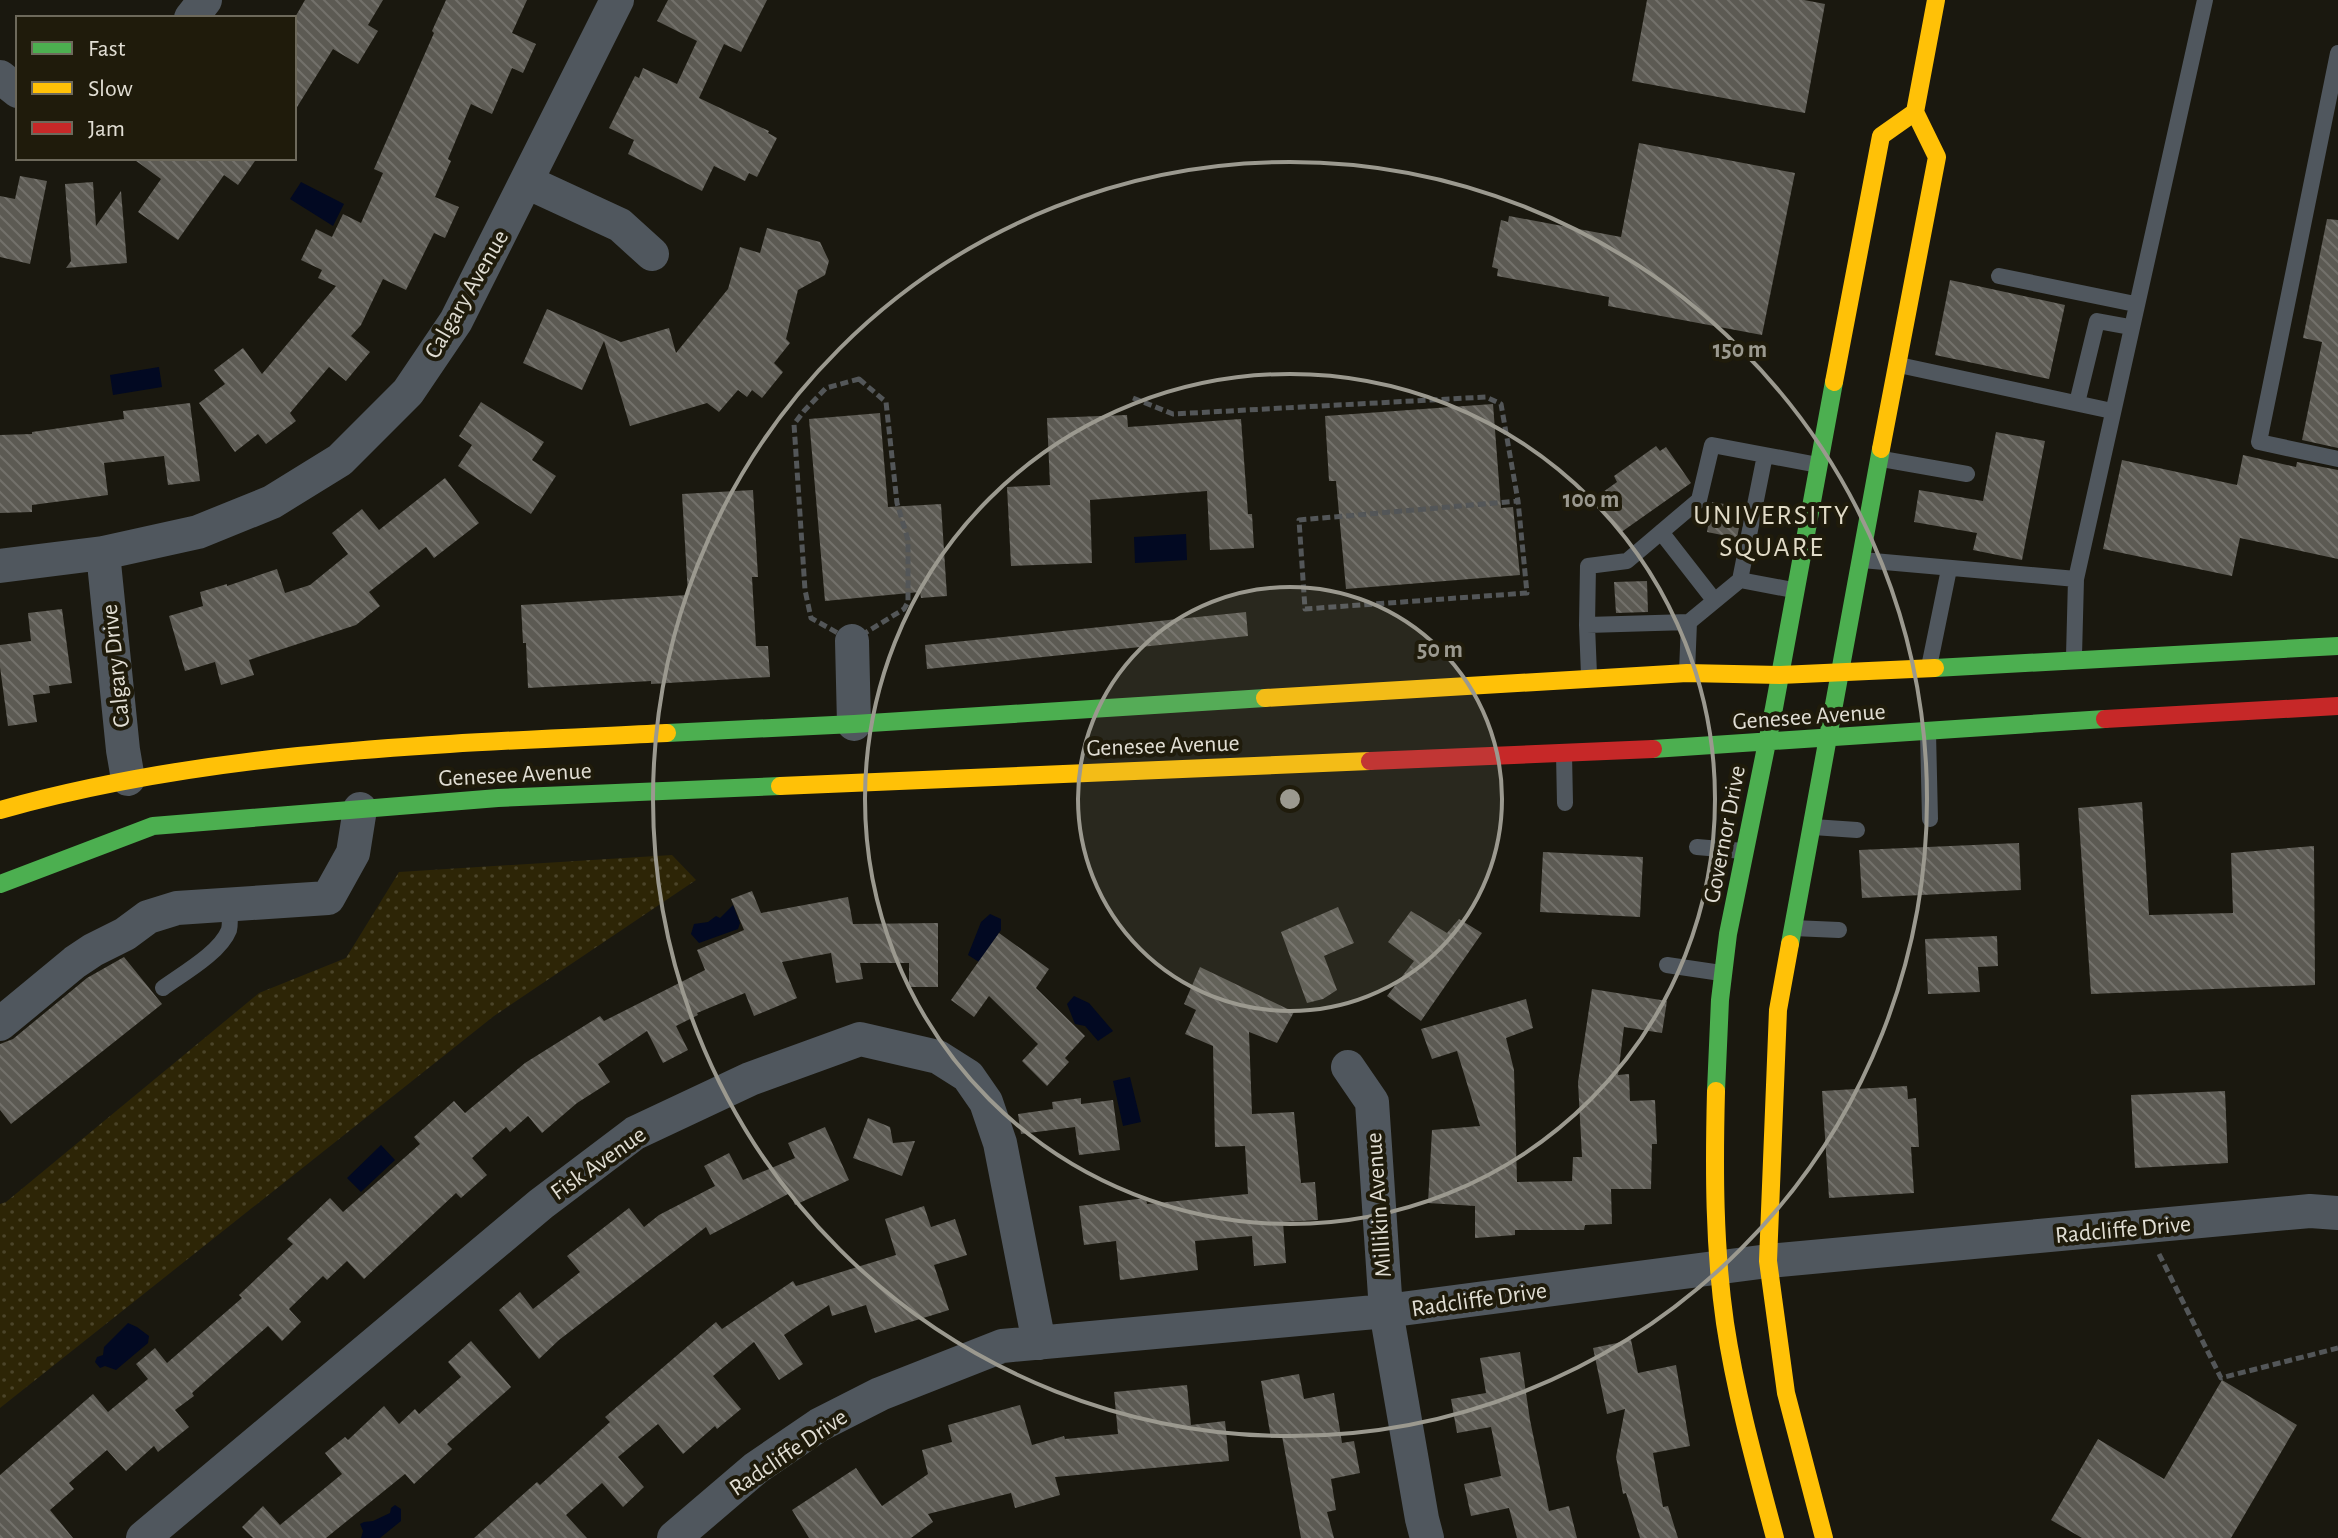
<svg xmlns="http://www.w3.org/2000/svg" width="2338" height="1538" viewBox="0 0 2338 1538" font-family="'Alegreya Sans',sans-serif">
	<style>
		.grass { fill: url(#grass-dots) }
		.water { fill: #020922 }
		.building { fill: url(#building-back-hatch) }
		.lines { fill: none; stroke-linecap: round; stroke-linejoin: round }
		.path { stroke: #535658; stroke-width: 5; stroke-dasharray: 8 4; stroke-linecap: butt }
		.lane { stroke: #50575e; stroke-width: 16 }
		.street { stroke: #50575e; stroke-width: 34 }
		.fast { stroke: #4caf50; stroke-width: 18 }
		.slow { stroke: #ffc107; stroke-width: 18 }
		.jam { stroke: #c62828; stroke-width: 18 }
		.ring { fill: none; stroke: #9b998f; stroke-width: 4 }
		.labels { text-anchor: middle; stroke-width: 8; stroke-linejoin: round; paint-order: stroke }
		.street-label { font-size: 24px; fill: #e1ded4; stroke: #1f1b0b }
		.quarter-label { font-size: 28px; letter-spacing: 2px; fill: #e1dbc7; stroke: #1f1b0b }
		.centre { fill: #9b998f; stroke: #1f1b0b; stroke-width: 4 }
		.ring-label { font-size: 24px; text-anchor: middle; font-weight: bold; fill: #9b998f; stroke: #1f1b0b; stroke-width: 8; stroke-linejoin: round; paint-order: stroke }
	</style>
	<defs>
		<pattern id="grass-dots" width="8" height="8" patternUnits="userSpaceOnUse" patternTransform="scale(2)"><rect width="8" height="8" fill="#2d2506"/><path d="M2 2h.1M6 6h.1" fill="none" stroke="#4b4429" stroke-width="1.8" stroke-linecap="round"/></pattern>
		<pattern id="building-back-hatch" width="6" height="6" patternUnits="userSpaceOnUse" patternTransform="scale(2)"><rect width="6" height="6" fill="#5c5a53"/><path d="M-1 5l2 2M0 0l6 6M5-1l2 2" fill="none" stroke="#73716b"/></pattern>
	</defs>
	<rect width="100%" height="100%" fill="#1a180f"/>
	<path class="grass" d="M672 855 696 880 494 1016 0 1408V1204L6 1202 259 993 346 958 399 872Z"/>
	<path class="water" d="M301 182 344 204 333 226 290 199Z
		M159 367 162 387 113 395 110 375Z
		M1186 534 1187 560 1135 563 1134 537Z
		M733 905 740 923 738 929 699 943 691 934 694 924 708 922 716 916 720 918Z
		M990 914 1001 919V930L979 962 968 955 981 922Z
		M1074 996 1089 1003 1113 1031 1098 1041 1085 1026 1075 1024 1067 1004Z
		M1130 1077 1141 1122 1123 1126 1113 1081Z
		M381 1145 395 1160 361 1192 347 1178Z
		M128 1323 137 1327 149 1336 148 1343 116 1370 105 1366 100 1368 95 1362 97 1357 103 1355 104 1347Z
		M395 1505 401 1509V1521L380 1538H361L363 1531 360 1524 364 1522 373 1521 390 1513 391 1508Z"/>
	<path class="building" d="M305 0H383L368 25 378 31 358 64 333 49 294 112V19Z
		M446 0H527L512 33 536 44 523 73 512 68 492 114 471 104 448 159 451 161 435 197 459 207 445 238 434 233 406 290 383 279 361 325 351 336 370 352 346 381 329 367 290 413 296 421 266 444 258 434 235 452 199 403 225 384 214 370 243 348 262 374 336 286 318 278 322 270 301 260 316 229 332 237 343 214 361 223 383 173 374 169 434 33 432 31Z
		M668 0H767L741 52 724 44 699 98 769 131 768 133 777 138 757 177 749 173 745 181 714 166 702 191 628 154 634 140 609 128 635 76 639 78 643 68 677 84 697 41 657 21Z
		M1647 0H1804L1825 4 1805 113 1632 81Z
		M1639 143 1795 173 1762 335 1608 306 1609 297 1497 276 1498 269 1492 267 1501 220 1508 222 1509 216 1621 237Z
		M132 158H257L238 185 224 175 178 240 138 212 161 179Z
		M20 176 47 181 30 264 0 257V196L15 199Z
		M93 182 96 226 121 191 127 263 66 268 71 261 65 184Z
		M2327 219 2338 220V448L2302 440 2322 342 2303 338Z
		M767 228 820 242 829 261 825 275 798 290 786 339 790 343 774 363 783 372 762 398 752 390 747 397 738 390 719 412 707 403 630 426 604 341 582 390 523 363 547 309 621 342 669 328 676 353 728 289 740 247 760 253Z
		M1950 280 2065 305 2049 379 1935 355Z
		M481 402 544 442 532 460 556 476 531 514 458 466 472 445 459 436Z
		M190 403 200 481 168 485 164 456 104 463 108 495 32 505V512L0 513V435L32 434V432L124 419 123 411Z
		M1493 404 1501 508 1513 507 1520 575 1346 589 1336 481H1329L1325 416Z
		M880 413 888 507 941 504 947 596 921 598 920 592 825 601 809 419Z
		M1127 415 1128 427 1241 419 1248 514H1252L1254 548 1210 550 1207 491 1090 500 1092 563 1011 566 1007 487 1050 485 1047 418Z
		M1996 432 2045 441 2022 560 1973 550 1977 533 1914 522 1919 490 1983 501Z
		M1656 446 1660 451 1666 447 1691 483 1620 533 1596 497 1617 482 1614 476Z
		M2243 455 2296 467 2297 462 2338 470V559L2240 538 2232 576 2103 549 2122 460 2237 485Z
		M445 478 479 523 434 558 426 547 369 592 380 606 356 625 249 660 254 675 221 685 215 662 185 671 169 616 203 606 200 592 227 584V586L277 569 285 593 310 585 348 554 332 533 362 509 379 530Z
		M753 490 758 577H752L756 646H768L770 677 651 684V681L528 688 526 643H523L521 605 688 595 682 494Z
		M1712 502 1743 507 1737 538 1707 532Z
		M1647 581 1648 612 1616 613 1614 582Z
		M62 609 72 683 49 686 50 693 33 695 37 722 8 726 0 667V645L31 641 28 613Z
		M1246 612 1248 636 927 669 925 645Z
		M2142 802 2149 915 2233 913 2231 853 2314 846 2315 985 2091 994 2078 808Z
		M2019 843 2021 890 1862 898 1859 850Z
		M1543 852 1643 857 1640 917 1540 912Z
		M752 891 761 913 848 897 853 924 938 923V987H909V963H860L863 979 836 983 831 953 782 962 797 998 754 1016 745 993 697 1013 698 1015 676 1026 688 1050 663 1063 647 1031 598 1064 610 1082 577 1103 542 1133 528 1116 510 1132 506 1127 472 1158 487 1175 461 1198 456 1193 364 1279 347 1261 327 1280 323 1276 289 1309 301 1322 282 1341 268 1326 192 1393 194 1396 175 1410 189 1427 158 1452 154 1446 126 1471 107 1450 69 1483 74 1489 50 1510 73 1538H0V1475L93 1394 108 1412 148 1379 136 1364 155 1348 167 1363 242 1298 239 1295 293 1244 287 1239 330 1198 343 1212 420 1144 414 1137 454 1101 465 1113 525 1063 600 1016 604 1021 705 970 697 950 744 930 731 899Z
		M1338 907 1354 943 1324 956 1337 990 1323 999 1307 1003 1281 932Z
		M1411 911 1447 933 1459 919 1482 933 1421 1021 1387 996 1414 961 1388 942Z
		M999 933 1049 969 1036 988 1085 1036 1065 1058 1069 1062 1047 1086 1022 1061 1038 1044 989 996 974 1017 951 1000Z
		M1997 936 1998 966 1978 967 1980 992 1928 994 1925 939Z
		M124 957 162 1004 11 1124 0 1110V1044L13 1039 87 978Z
		M1200 967 1294 1012 1277 1043 1249 1032 1252 1114 1294 1112 1301 1183 1315 1182 1318 1220 1283 1222 1286 1263 1254 1266 1252 1236 1195 1241 1198 1270 1120 1280 1116 1241 1084 1245 1079 1206 1146 1198 1147 1204 1248 1194 1245 1146 1215 1147 1213 1046 1185 1034 1196 1010 1184 1004Z
		M1592 989 1667 1001 1662 1033 1624 1027 1618 1075 1629 1074 1630 1101 1655 1100 1657 1144H1652L1651 1189H1611L1612 1224 1585 1225 1584 1230H1515V1235L1475 1238V1206L1428 1203 1432 1130 1480 1126 1457 1051 1432 1059 1421 1029 1526 999 1533 1028 1506 1038 1514 1070 1517 1182 1572 1181 1573 1157H1582L1578 1082Z
		M1907 1086 1908 1099 1916 1098 1919 1147H1911L1914 1193 1829 1198 1822 1091Z
		M2225 1091 2228 1163 2135 1168 2131 1095Z
		M1081 1098V1104L1113 1100 1120 1150 1079 1155 1075 1127 1021 1134 1018 1114 1053 1109 1052 1102Z
		M868 1118 890 1127 893 1143 915 1141 902 1176 853 1158Z
		M825 1127 849 1180 795 1205 790 1193 710 1235 706 1227 559 1340 539 1359 499 1310 520 1292 533 1309 580 1272 567 1256 629 1208 644 1227 659 1215 715 1186 704 1166 729 1153 743 1180 795 1158 788 1143Z
		M924 1206 931 1227 955 1219 967 1255 934 1265 949 1310 875 1333 866 1305 832 1316 829 1305 784 1335 803 1364 779 1380 754 1342 713 1376 741 1409 717 1429 715 1426 683 1454 658 1424 618 1457 644 1487 623 1507 602 1483 566 1515 587 1538H474L537 1482 540 1485 610 1422 605 1417 716 1322 722 1329 793 1281 796 1286 896 1255 885 1219Z
		M1631 1340 1638 1373 1676 1365 1690 1446 1653 1453 1663 1507 1668 1506 1678 1538H1640L1626 1493 1623 1494 1616 1457 1625 1409 1607 1414 1593 1348Z
		M471 1341 511 1387 447 1444 452 1449 414 1484 405 1474 326 1538H253L242 1527 263 1506 280 1525 342 1474 325 1453 345 1437 348 1440 384 1406 399 1424 415 1409 419 1414 461 1377 448 1362Z
		M1520 1352 1530 1420 1549 1511 1569 1506 1577 1538H1517L1509 1508 1471 1516 1464 1484 1501 1476 1491 1427 1457 1433 1451 1399 1486 1393 1480 1358Z
		M1299 1374 1304 1399 1334 1393 1342 1443 1354 1441 1360 1473 1331 1479 1336 1510 1327 1512 1334 1538H1301L1282 1436 1271 1438 1261 1381Z
		M2222 1380 2297 1425 2231 1538H2082L2051 1520 2098 1439 2164 1479Z
		M1187 1385 1191 1425 1225 1421 1229 1461 1055 1477 1060 1495 1015 1508 1011 1493 928 1514 933 1522 911 1538H809L792 1510 856 1468 882 1506 928 1474 922 1450 952 1442 948 1425 1020 1405 1032 1445 1064 1436 1065 1439 1118 1434 1114 1392Z"/>
	<g class="lines">
		<path class="path" d="M859 379 886 402 897 503 908 540V602L904 609 852 641 811 618 805 590 794 424 804 411 826 388Z
			M1133 398 1173 414 1486 397 1501 404 1518 501 1299 520 1305 609 1527 593 1518 501
			M2159 1254 2221 1378 2338 1348"/>
		<path class="lane" d="M2338 53 2259 442 2338 459
			M1999 276 2135 304
			M1899 365 2112 411
			M2077 403 2097 321 2130 327
			M1712 445 1765 455 1740 580 1689 622 1587 625 1588 566 1627 561 1699 500Z
			M1765 455 1818 465
			M1882 459 1967 474
			M1661 532 1714 600
			M1862 560 2076 579
			M1740 580 1793 590
			M1587 625 1589 675
			M2074 656 2076 579 2205 0
			M1929 667 1949 569
			M1687 672 1689 622
			M1928 733 1930 819
			M1564 754 1565 803
			M1813 827 1857 830
			M1697 847 1743 851
			M1793 928 1839 930
			M1667 965 1721 973
			M163 988C182 974 220 953 229 930 231 922 229 913 229 905"/>
		<path class="street" d="M191 18 205 0
			M0 77 18 91
			M527 182 620 225 652 254
			M103 553 123 750 128 779
			M0 566 103 553 198 532 272 502 340 460 408 392 456 321 617 0
			M852 641 854 724
			M0 1024 75 962 93 950 125 934 148 917 177 908 328 898 353 853 360 809
			M1348 1067 1372 1102 1386 1311 1422 1519 1427 1538
			M143 1538 541 1204 635 1133 750 1079 860 1039 938 1057 968 1076 986 1102 1000 1143 1039 1343
			M674 1538 756 1468 819 1425 880 1394 1002 1346 1386 1311 1768 1261 2310 1211 2338 1213"/>
		<path class="fast" d="M1935 668 2338 646
			M667 733 854 724 1265 698
			M1653 749 2105 719
			M0 884 153 826 498 798 780 786
			M1790 944 1881 449
			M1716 1091 1720 1000 1728 934 1774 708 1834 382"/>
		<path class="slow" d="M1834 382 1881 136 1915 112
			M1881 449 1937 157 1915 112 1936 0
			M1265 698 1687 673 1780 675 1935 668
			M780 786 1370 761
			M0 810C217 749 444 744 667 733
			M1790 944 1778 1010 1768 1261 1786 1393 1824 1538
			M1716 1091C1714 1169 1714 1246 1725 1323 1736 1396 1756 1467 1775 1538"/>
		<path class="jam" d="M2105 719 2338 706
			M1370 761 1653 749"/>
	</g>
	<circle cx="1290" cy="799" r="212" fill="#9b998f" fill-opacity=".12"/>
	<g class="ring">
		<circle cx="1290" cy="799" r="212"/>
		<circle cx="1290" cy="799" r="425"/>
		<circle cx="1290" cy="799" r="637"/>
	</g>
	<g class="labels">
		<g class="street-label">
			<text transform="translate(466 294) rotate(-60)" y="8">Calgary Avenue</text>
			<text transform="translate(115 666) rotate(-96)" y="8">Calgary Drive</text>
			<text transform="translate(1809 716) rotate(-4)" y="8">Genesee Avenue</text>
			<text transform="translate(1163 745) rotate(-2)" y="8">Genesee Avenue</text>
			<text transform="translate(515 774) rotate(-3)" y="8">Genesee Avenue</text>
			<text transform="translate(1724 834) rotate(-79)" y="8">Governor Drive</text>
			<text transform="translate(598 1163) rotate(-35)" y="8">Fisk Avenue</text>
			<text transform="translate(1378 1205) rotate(-94)" y="8">Millikin Avenue</text>
			<text transform="translate(2123 1229) rotate(-5)" y="8">Radcliffe Drive</text>
			<text transform="translate(1479 1299) rotate(-8)" y="8">Radcliffe Drive</text>
			<text transform="translate(788 1452) rotate(-34)" y="8">Radcliffe Drive</text>
		</g>
		<g class="quarter-label">
			<text x="1772" y="524">UNIVERSITY<tspan x="1772" dy="32">SQUARE</tspan></text>
		</g>
	</g>
	<circle cx="1290" cy="799" r="12" class="centre"/>
	<g class="ring-label">
		<text x="1740" y="357">150 m</text>
		<text x="1591" y="507">100 m</text>
		<text x="1440" y="657">50 m</text>
	</g>
	<rect x="16" y="16" width="280" height="144" fill="#1f1b0b" stroke="#6d695b" stroke-width="2"/>
	<rect x="32" y="42" width="40" height="12" fill="#4caf50" stroke="#6d695b" stroke-width="2"/>
	<text x="88" y="56" font-size="24" fill="#e1ded4">Fast</text>
	<rect x="32" y="82" width="40" height="12" fill="#ffc107" stroke="#6d695b" stroke-width="2"/>
	<text x="88" y="96" font-size="24" fill="#e1ded4">Slow</text>
	<rect x="32" y="122" width="40" height="12" fill="#c62828" stroke="#6d695b" stroke-width="2"/>
	<text x="88" y="136" font-size="24" fill="#e1ded4">Jam</text>
</svg>
